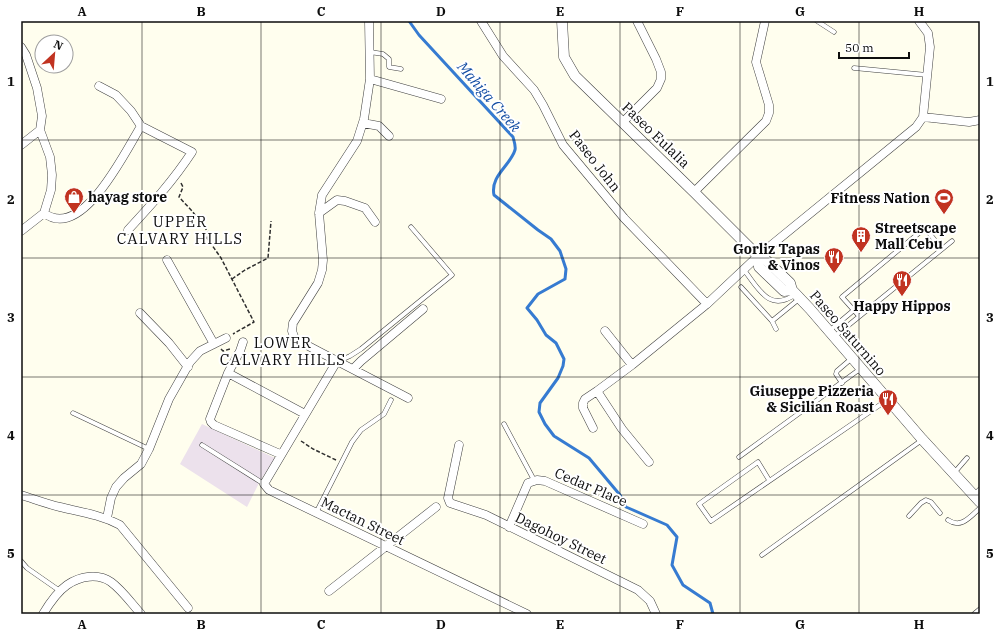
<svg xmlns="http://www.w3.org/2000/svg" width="1001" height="635" viewBox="0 0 1001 635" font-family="'IBM Plex Serif',serif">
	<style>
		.industrial { fill: #ece1ec }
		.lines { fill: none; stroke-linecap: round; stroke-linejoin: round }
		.stream { stroke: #367bd1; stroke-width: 3 }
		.service-casing { stroke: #404040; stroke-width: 5 }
		.minor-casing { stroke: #404040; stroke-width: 9 }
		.tertiary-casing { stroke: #404040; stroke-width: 11 }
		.path { stroke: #2f2f2f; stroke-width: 1.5; stroke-dasharray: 4 2; stroke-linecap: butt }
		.service { stroke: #fff; stroke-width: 4 }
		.minor { stroke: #fff; stroke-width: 8 }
		.tertiary { stroke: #fff; stroke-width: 10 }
		.grid { fill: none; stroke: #0d0d0d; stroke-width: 1; stroke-opacity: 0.55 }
		.labels { text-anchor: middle; stroke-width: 4; stroke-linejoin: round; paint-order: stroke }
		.street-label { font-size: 14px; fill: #0d0d0d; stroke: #fff }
		.poi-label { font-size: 14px; font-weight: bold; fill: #0d0d0d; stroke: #fff; text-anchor: end }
		.water-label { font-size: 15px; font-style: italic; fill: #134da3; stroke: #fff }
		.neighbourhood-label { font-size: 15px; letter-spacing: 1px; fill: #0d0d0d; stroke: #fff }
		.neatline { fill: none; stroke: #0d0d0d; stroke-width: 1.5 }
		.grid-label { font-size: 13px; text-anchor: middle; font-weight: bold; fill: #0d0d0d }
	</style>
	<rect width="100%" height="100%" fill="#fffeee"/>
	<path class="industrial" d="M202 424 275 458 260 481 247 507 180 464Z"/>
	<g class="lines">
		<path class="stream" d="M409 21 419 35 513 137C514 141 516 146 515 150 510 166 490 176 494 195L538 230 551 239 560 251 566 269 565 279 538 294 527 308 537 320 546 335 556 343 564 359 563 366 558 378 540 403 539 412 545 424 554 436 589 458 620 495 626 507 667 525 677 537 672 565 683 585 710 603 713 614"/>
		<g class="service-casing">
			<path id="service" d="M817 21 834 32
				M370 52 383 54 389 59V67L401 69
				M854 68 927 75
				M744 270C759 289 769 313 796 294
				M741 287 772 321 776 329
				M859 316 842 297 925 228 942 249
				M772 321 799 299
				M829 331 854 310
				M834 337 952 241
				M339 361 350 356 361 349 452 275 411 227
				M842 383 836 374 837 371 851 359
				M73 413 149 449
				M504 424 534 480
				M202 445 264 484
				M739 457 860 369
				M954 473 967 458
				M769 480 758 462 699 504 711 521 887 400
				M974 495 980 489
				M316 513 352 442 361 430 384 414 391 400
				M909 516 921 503 926 500 931 502 940 513
				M948 520C961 529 970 517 980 508
				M762 555 922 440
				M21 561 27 568 60 591
				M974 614 980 609"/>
		</g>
		<g class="minor-casing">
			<path id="minor" d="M369 21 370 79 364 119 357 141 322 195 319 213 323 260 322 270 318 283 293 323 292 331 295 339 337 361 264 484 269 490 527 614
				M481 21 503 56 534 90 543 105 563 145 624 218 707 304
				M21 47 26 55 37 88 42 116 40 130 50 157 52 175 51 190 44 213 21 231
				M370 79 441 99
				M99 86 116 95 131 111 141 126 192 152C173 181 152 204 128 230
				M923 117 969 122 980 120
				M623 122 657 88 661 79V72L656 59 637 21
				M363 123 379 126 389 136
				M21 145 40 130
				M694 192 766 121 769 113V105L756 62 765 21
				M44 213C82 242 125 152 141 126
				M319 213 337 200 345 201 365 208 375 222
				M167 260 214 344
				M140 313 169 343 188 367
				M605 331 632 365
				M243 342 240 351 228 373 210 419 211 422 214 425 280 454
				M337 361 408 398
				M353 369 361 361 423 309
				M228 373 305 414
				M597 391 622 429 649 462
				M593 428 583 408V403L585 399 597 391 632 365 707 304 758 256 916 127 923 117 930 47 928 33 919 21
				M459 445 448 498 450 503 486 515 638 590 650 601 656 614
				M21 495C34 499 47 504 60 507 81 512 101 515 120 525L188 608
				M107 518 111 498 116 487 124 478 141 464 149 449 169 399 190 362 200 351 226 338
				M509 527 528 483 537 480 545 481 643 524
				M329 591 436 507
				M43 614C49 604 57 592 67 585 80 576 98 573 111 582 122 590 132 604 141 614"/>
		</g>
		<g class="tertiary-casing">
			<path id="tertiary" d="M562 21 564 57 575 76 694 192 758 256 766 260 790 283 792 290 810 309 922 439 980 502
				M758 256 759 267 784 291 792 290"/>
		</g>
		<path class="path" d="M181 183 183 187 179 197 192 211 209 233 207 238 221 258 254 322 233 334
			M232 279 245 270 268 258 271 221
			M221 349 223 351 230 349
			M301 441 313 449 336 460"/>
		<use href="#service" class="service"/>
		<use href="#minor" class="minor"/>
		<use href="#tertiary" class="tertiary"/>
	</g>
	<path class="grid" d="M142 21V614M261 21V614M381 21V614M500 21V614M620 21V614M740 21V614M859 21V614M21 140H980M21 258H980M21 377H980M21 495H980"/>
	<defs>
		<g id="shop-pin" transform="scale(1)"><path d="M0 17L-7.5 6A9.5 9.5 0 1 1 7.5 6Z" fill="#c13321" stroke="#fff"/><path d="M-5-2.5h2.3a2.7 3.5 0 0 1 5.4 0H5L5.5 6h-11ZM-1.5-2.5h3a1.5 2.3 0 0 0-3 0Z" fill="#fff"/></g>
		<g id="stadium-pin" transform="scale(1)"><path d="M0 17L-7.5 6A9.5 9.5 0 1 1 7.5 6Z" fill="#c13321" stroke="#fff"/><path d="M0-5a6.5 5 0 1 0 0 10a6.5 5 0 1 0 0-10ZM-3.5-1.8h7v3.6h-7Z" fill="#fff"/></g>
		<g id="building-pin" transform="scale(1)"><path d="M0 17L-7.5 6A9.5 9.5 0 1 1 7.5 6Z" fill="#c13321" stroke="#fff"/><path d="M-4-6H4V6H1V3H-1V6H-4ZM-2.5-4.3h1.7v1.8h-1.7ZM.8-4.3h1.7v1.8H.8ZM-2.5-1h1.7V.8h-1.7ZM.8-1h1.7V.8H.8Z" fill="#fff"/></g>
		<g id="restaurant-pin" transform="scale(1)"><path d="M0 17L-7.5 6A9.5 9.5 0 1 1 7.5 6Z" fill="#c13321" stroke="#fff"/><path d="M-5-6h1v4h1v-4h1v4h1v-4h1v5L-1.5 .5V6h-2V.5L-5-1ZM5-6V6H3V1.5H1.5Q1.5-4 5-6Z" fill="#fff"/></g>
	</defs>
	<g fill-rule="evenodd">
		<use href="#shop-pin" x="74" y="197"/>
		<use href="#stadium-pin" x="944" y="198"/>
		<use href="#building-pin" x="861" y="236"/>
		<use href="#restaurant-pin" x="834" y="257"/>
		<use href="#restaurant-pin" x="902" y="280"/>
		<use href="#restaurant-pin" x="888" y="399"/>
	</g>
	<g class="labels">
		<g class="street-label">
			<text transform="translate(656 135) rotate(44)" y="5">Paseo Eulalia</text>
			<text transform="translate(595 161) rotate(52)" y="5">Paseo John</text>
			<text transform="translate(848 333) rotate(49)" y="5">Paseo Saturnino</text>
			<text transform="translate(591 487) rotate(23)" y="5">Cedar Place</text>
			<text transform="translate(363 521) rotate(26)" y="5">Mactan Street</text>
			<text transform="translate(561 538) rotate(26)" y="5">Dagohoy Street</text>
		</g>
		<g class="poi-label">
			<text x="88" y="202" text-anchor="start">hayag store</text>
			<text x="930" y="203">Fitness Nation</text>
			<text x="875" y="233" text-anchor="start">Streetscape<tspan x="875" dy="16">Mall Cebu</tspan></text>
			<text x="820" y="254">Gorliz Tapas<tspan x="820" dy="16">&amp; Vinos</tspan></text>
			<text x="902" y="311" text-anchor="middle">Happy Hippos</text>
			<text x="874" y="396">Giuseppe Pizzeria<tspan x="874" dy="16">&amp; Sicilian Roast</tspan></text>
		</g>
		<g class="water-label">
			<text transform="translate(489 97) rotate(49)" y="5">Mahiga Creek</text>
		</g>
		<g class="neighbourhood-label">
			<text x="180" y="227">UPPER<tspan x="180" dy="17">CALVARY HILLS</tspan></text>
			<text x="283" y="348">LOWER<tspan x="283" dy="17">CALVARY HILLS</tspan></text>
		</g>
	</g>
	<rect width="1001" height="635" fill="none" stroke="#ffffff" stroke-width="44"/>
	<g transform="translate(54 54) rotate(26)"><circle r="19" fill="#ffffff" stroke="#9e9e9e"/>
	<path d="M0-3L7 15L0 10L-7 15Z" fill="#c13321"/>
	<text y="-6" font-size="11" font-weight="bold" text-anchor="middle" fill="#0d0d0d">N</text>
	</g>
	<path d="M839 52v6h70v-6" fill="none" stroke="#0d0d0d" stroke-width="2"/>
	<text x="845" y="52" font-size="12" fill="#0d0d0d" stroke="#ffffff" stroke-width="3" paint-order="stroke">50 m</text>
	<rect x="22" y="22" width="957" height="591" class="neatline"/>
	<g class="grid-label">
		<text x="82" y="16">A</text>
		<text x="201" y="16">B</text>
		<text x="321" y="16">C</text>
		<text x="441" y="16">D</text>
		<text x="560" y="16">E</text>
		<text x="680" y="16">F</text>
		<text x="800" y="16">G</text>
		<text x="919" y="16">H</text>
		<text x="11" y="86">1</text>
		<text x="990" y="86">1</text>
		<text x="11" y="204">2</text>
		<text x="990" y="204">2</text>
		<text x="11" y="322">3</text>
		<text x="990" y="322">3</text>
		<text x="11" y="440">4</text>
		<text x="990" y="440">4</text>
		<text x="11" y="558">5</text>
		<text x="990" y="558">5</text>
		<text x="82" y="629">A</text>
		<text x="201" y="629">B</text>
		<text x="321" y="629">C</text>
		<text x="441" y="629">D</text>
		<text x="560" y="629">E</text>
		<text x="680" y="629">F</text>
		<text x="800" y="629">G</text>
		<text x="919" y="629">H</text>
	</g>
</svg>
